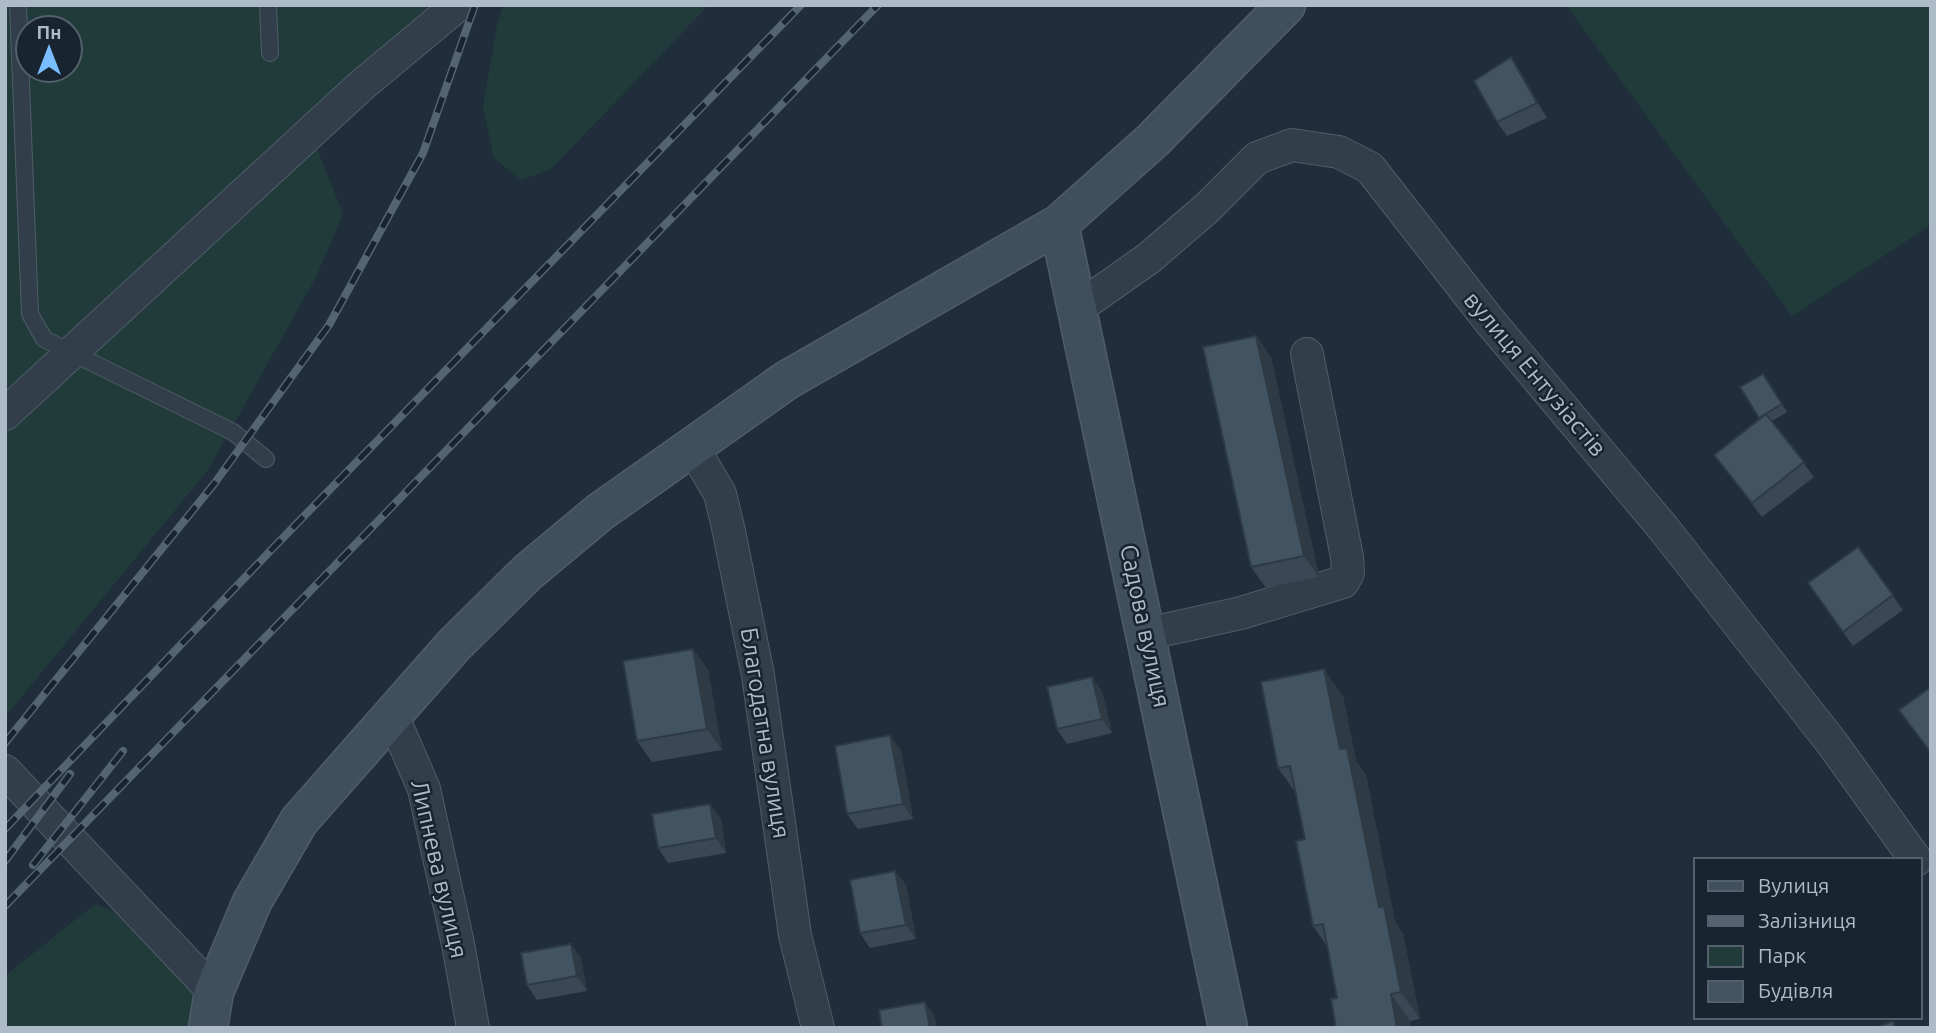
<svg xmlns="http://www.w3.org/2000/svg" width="1936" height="1033" viewBox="0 0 1936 1033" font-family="Ubuntu,sans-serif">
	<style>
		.green { fill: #213b3b; fill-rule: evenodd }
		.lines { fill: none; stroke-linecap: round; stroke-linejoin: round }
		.lane-casing { stroke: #505d68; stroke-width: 18 }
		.street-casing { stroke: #505d68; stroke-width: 34 }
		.secondary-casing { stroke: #505d68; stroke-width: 41 }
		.lane { stroke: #323f4a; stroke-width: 16 }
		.street { stroke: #323f4a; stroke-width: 32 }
		.secondary { stroke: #404f5e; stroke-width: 38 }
		.rail-casing { stroke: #546472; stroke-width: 8 }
		.rail { stroke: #18242f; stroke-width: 5; stroke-dasharray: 16; stroke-linecap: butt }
		.wall { fill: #394854 }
		.shaded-wall { fill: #2e3b45 }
		.building { fill: #425462; stroke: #2e3b45; stroke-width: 2 }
		.labels { text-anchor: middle; stroke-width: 5; stroke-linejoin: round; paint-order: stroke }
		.street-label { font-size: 24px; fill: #adbac7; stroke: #18242f }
	</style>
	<rect width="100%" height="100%" fill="#1f2e3a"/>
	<path class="green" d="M5 5H458L311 133 343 214 316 277 208 470 5 717ZM28 28H70V70H28Z
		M503 5H709L551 169 521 180 494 158 483 107 497 25Z
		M1566 5H1931V225L1792 316Z
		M95 904 144 923 214 992 208 1028H5V976Z"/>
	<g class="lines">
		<g class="lane-casing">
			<path id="lane" d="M18 5 30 314 44 339 233 432 266 459
				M268 5 270 53"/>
		</g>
		<g class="street-casing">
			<path id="street" d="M1078 308 1149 258 1207 208 1257 158 1292 145 1339 152 1370 168 1488 319 1664 529 1832 743 1916 860
				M5 414 362 85 458 5
				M692 446 720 494 728 527 758 675 795 935 818 1028
				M1146 634 1241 613 1343 582 1348 573 1347 557 1307 354
				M392 715 424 789 458 944 473 1028
				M5 771 214 992"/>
		</g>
		<g class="secondary-casing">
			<path id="secondary" d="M1059 224 1228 1028
				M208 1028 214 992 252 902 299 821 454 645 528 572 600 512 787 380 1059 224 1152 141 1286 5"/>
		</g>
		<use href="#lane" class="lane"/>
		<use href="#street" class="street"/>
		<use href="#secondary" class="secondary"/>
		<g class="rail-casing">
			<path id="rail" d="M5 743 214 484 329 325 423 153 475 5
				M5 829 274 547 801 5
				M5 861 70 774
				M33 865 123 751
				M5 906 878 5"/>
		</g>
		<use href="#rail" class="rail"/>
	</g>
	<path class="wall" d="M1511 57 1521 72 1547 118 1507 136 1497 122Z
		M1256 336 1271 357 1319 577 1266 588 1251 567Z
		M1763 374 1787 412 1772 421 1814 477 1762 517 1714 455 1760 419 1740 387Z
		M1858 547 1903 610 1853 646 1808 583Z
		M693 649 708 670 722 750 652 762 637 741Z
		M1102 691 1112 733 1067 744 1057 729Z
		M1343 696 1356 761 1366 775 1395 922 1403 934 1420 1019 1410 1021 1337 998 1327 946 1313 926 1305 839 1296 793 1278 768Z
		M901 750 913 819 858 829 847 814Z
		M721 819 726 853 668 863 658 848Z
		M895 871 906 885 916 939 870 948 860 933Z
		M581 958 587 991 537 1000 527 985Z"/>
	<path class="shaded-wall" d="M1511 57 1521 72 1547 118 1537 103Z
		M1256 336 1271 357 1319 577 1304 556Z
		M693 649 708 670 722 750 707 729Z
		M1324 669 1343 696 1356 761 1366 775 1395 922 1403 934 1420 1019 1401 992 1379 907 1340 749Z
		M1092 677 1102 691 1112 733 1102 719Z
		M890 735 901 750 913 819 903 804Z
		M710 804 721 819 726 853 716 838Z
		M895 871 906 885 916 939 906 925Z
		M571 944 581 958 587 991 577 976Z
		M1391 994 1410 1021 1411 1028H1397Z
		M925 1002 935 1017 937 1028H930Z"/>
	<path class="building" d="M1511 57 1537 103 1497 122 1474 81Z
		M1256 336 1304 556 1251 567 1203 347Z
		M1763 374 1782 404 1759 418 1740 387Z
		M1766 414 1804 462 1752 503 1714 455Z
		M1858 547 1893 595 1843 632 1808 583Z
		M693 649 707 729 637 741 623 661Z
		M1324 669 1340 749 1347 748 1379 907 1384 906 1401 992 1391 994 1397 1028H1336L1331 999 1337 998 1323 924 1313 926 1296 841 1305 839 1290 766 1278 768 1261 682Z
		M1092 677 1102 719 1057 729 1047 687Z
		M1931 687V753L1899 710Z
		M890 735 903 804 847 814 835 746Z
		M710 804 716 838 658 848 652 814Z
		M895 871 906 925 860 933 850 880Z
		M571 944 577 976 527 985 521 953Z
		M925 1002 930 1028H882L879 1010Z
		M1893 1021 1895 1028H1875Z"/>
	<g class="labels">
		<g class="street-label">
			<text transform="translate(1535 374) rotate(50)" y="8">вулиця Ентузіастів</text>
			<text transform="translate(1145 626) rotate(78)" y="8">Садова вулиця</text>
			<text transform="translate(765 733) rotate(81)" y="8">Благодатна вулиця</text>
			<text transform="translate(439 869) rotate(77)" y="8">Липнева вулиця</text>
		</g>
	</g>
	<rect width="1936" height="1033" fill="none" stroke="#adbac7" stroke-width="14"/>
	<rect x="1694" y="858" width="228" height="161" fill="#18242f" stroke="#54606c" stroke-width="2"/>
	<rect x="1708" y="881" width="35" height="10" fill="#404f5e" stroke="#54606c" stroke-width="2"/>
	<text x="1758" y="893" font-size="21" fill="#adbac7">Вулиця</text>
	<rect x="1708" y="916" width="35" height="10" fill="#546472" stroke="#54606c" stroke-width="2"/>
	<text x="1758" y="928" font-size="21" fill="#adbac7">Залізниця</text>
	<rect x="1708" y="946" width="35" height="21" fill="#213b3b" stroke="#54606c" stroke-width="2"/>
	<text x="1758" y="963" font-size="21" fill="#adbac7">Парк</text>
	<rect x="1708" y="981" width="35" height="21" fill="#425462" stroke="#54606c" stroke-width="2"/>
	<text x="1758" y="998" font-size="21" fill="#adbac7">Будівля</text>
	<g transform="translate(49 49)"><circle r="33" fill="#18242f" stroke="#54606c" stroke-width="2"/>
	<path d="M0-5L12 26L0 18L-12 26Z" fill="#7abeff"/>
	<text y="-10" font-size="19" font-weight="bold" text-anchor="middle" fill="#adbac7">Пн</text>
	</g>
</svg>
